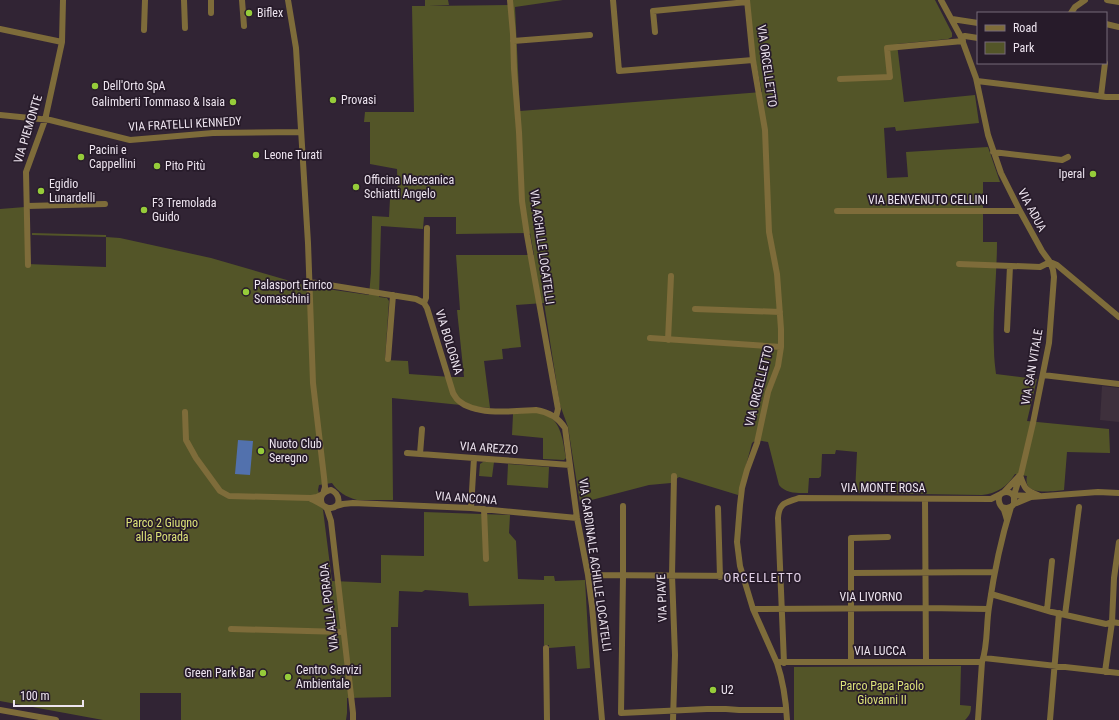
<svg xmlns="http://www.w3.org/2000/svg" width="1119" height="720" viewBox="0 0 1119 720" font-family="'Roboto Condensed',sans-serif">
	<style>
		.education { fill: #3e303c }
		.green { fill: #535528; fill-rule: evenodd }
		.water { fill: #5271ad }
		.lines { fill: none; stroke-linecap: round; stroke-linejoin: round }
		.minor { stroke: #7e6c3a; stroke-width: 6 }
		.poi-dot { fill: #96cc3a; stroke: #271b2a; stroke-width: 1.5 }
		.labels { text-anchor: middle; stroke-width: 3.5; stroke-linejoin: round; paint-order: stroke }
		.poi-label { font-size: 12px; fill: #ede4ef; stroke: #271b2a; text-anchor: start }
		.street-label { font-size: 12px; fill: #ede4ef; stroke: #271b2a }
		.park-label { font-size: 12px; fill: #dce278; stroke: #271b2a }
		.neighbourhood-label { font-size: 13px; letter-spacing: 1px; fill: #e2d1e7; stroke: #271b2a }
	</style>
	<rect width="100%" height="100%" fill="#312434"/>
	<path class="education" d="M1102 386 1119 388V422L1100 420Z"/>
	<path class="green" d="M425 0H448L449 5 429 6 513 5V0H563L515 7 520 111 762 92 755 58 749 0H935L952 33V37L948 39 897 44 904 102 975 95 979 123 896 131 895 127 884 128 887 178 908 177 906 152 988 147 1000 182H983V242H997C997 278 992 314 994 350 994 358 995 366 996 374L1037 379 1027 421 1109 429 1110 453 1067 452 1064 490C1053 491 1022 497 1027 476L1015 474C1008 486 996 494 982 495L855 493 857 452 836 450 835 454H822L821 476 819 478H809L808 493C798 493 786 494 779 485L768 442 756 440 752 443 738 495 679 477 671 483 649 485 580 503 568 427 560 405 544 303 516 305 521 347 502 349 503 359 484 361 490 408 392 398 393 500H357C346 497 338 492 332 483L319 485 318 490 323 510 332 581 381 583V555L424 556V512L510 515 509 533 516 541 518 579 544 580V576H554L555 581 585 580 590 668 577 669 575 646 549 648V645H544V604L469 606 468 593 425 590 422 592 399 591 398 627H391V697L347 698V713L346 720H181V693H140V720H103L0 701V209L25 207 27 264 106 267V237L120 238 211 258 304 285 305 289 320 288 369 295 371 273 372 216 389 217 390 199 398 198 397 169 370 164V122H364L365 112H414L412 6H425ZM424 217H456V234L530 233 534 255H456L460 310H457L464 377H451L409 374 408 361 385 360 389 301 387 298 379 297 381 226 423 229Z
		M32 233 106 235V237L32 235Z
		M532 412C536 413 541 412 545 414 562 421 563 443 566 458L564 460 543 459V438L512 435 513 414Z
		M483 462H494L492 477 479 476 480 464Z
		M508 464 549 467 548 488 507 485Z
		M961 666 960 705 971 706C971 712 970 715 965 720H794V667Z"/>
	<path class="water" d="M238 440 253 441 250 475 235 474Z"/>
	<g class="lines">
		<path class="minor" d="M184 0 185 28
			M211 0V13
			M242 0 244 26
			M510 0 513 34 514 69 519 132 522 201 527 235 558 409 556 417
			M613 0 619 71 753 60
			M747 0 753 60 765 130 769 232 777 274 781 329V347L778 366 768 392 757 443 747 470 742 488 740 505 737 542 740 566 753 609 777 663C783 681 786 701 787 720
			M941 0 961 37 976 78 988 135 1001 173 1020 211 1042 251 1050 262 1057 265 1119 317
			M1107 0 1119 2
			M1071 13 1075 7 1085 0
			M952 19 978 23
			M1106 24 1119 27
			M0 29 62 42
			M144 30 145 0
			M655 32 653 11 747 2
			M961 37 965 36 978 38
			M513 41 590 35
			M840 79 890 77 887 48 963 41
			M977 81 1106 97H1119
			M1101 96 1105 63
			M0 115 50 120 130 140 213 133 301 132
			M993 152 1062 160 1068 157
			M27 206 105 204
			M837 211H1020
			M959 264 1040 267 1050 262
			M28 265 26 172 45 120 62 42 63 0
			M310 282 416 299 424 303 427 308 453 393C455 396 456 399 459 401 476 416 515 411 536 410 549 412 558 417 565 428L577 518 588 575 592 606 602 720
			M424 303 426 298 427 228
			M695 309 780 312
			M1007 330 1010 266
			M650 338 781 347
			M668 340 671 276
			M388 359 393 295
			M1043 375 1119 384
			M185 412 186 440 196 458 220 491 229 496 311 498 317 497 323 494 325 487 324 477 313 383 308 243 296 48 288 0
			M407 453 474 458 570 465
			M420 454 422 429
			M1020 475C1024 487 1025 491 1038 495
			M1019 479 1014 495 1029 496
			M1004 492 1021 474 1033 423 1049 343 1054 277 1053 270 1050 262
			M311 499C318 501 326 509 331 508 342 507 340 494 331 490 323 491 319 497 322 504
			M925 499 926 661
			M1014 504 1031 497 1098 492 1119 493
			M324 506 327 509 331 521 353 713V720
			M336 506 343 504 353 503 471 508 577 518
			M623 506V576L621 713 707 709H726L739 710H786
			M1002 507C1007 509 1011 508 1014 504V497C1010 489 997 491 999 501 999 505 1002 507 1004 510 1005 513 1006 516 1007 520
			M471 508 474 458
			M718 508 720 577
			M484 509 486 559
			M851 573 995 572
			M588 575 743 576
			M991 594 1052 612 1106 624 1112 622 1119 623
			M753 609 926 608 988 609
			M1047 610 1052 561
			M1065 615 1079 507
			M231 629 343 632
			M546 648 547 720
			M984 658 1119 673
			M780 662H982
			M851 662V538L888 537
			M784 663 778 518C779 502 786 503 799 498L991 499 1001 494
			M1105 672 1112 622 1114 578 1119 542
			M0 710 56 720
			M673 720 675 655 672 575 674 476
			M978 720 982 662C988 645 986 625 989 607 994 573 1001 539 1011 507
			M1050 720 1059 613"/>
	</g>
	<g class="poi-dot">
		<circle cx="249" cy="13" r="4"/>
		<circle cx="95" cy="86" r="4"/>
		<circle cx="333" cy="100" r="4"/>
		<circle cx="233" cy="102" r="4"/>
		<circle cx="256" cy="155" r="4"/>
		<circle cx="81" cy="157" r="4"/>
		<circle cx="157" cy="166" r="4"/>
		<circle cx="1093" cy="174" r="4"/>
		<circle cx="356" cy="187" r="4"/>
		<circle cx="41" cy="191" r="4"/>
		<circle cx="144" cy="210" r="4"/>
		<circle cx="246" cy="292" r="4"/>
		<circle cx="261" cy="451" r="4"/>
		<circle cx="263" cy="673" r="4"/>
		<circle cx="288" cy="677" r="4"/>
		<circle cx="713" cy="690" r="4"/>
	</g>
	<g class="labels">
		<g class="poi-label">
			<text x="257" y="17">Biflex</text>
			<text x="103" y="90">Dell'Orto SpA</text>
			<text x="341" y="104">Provasi</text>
			<text x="225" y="106" text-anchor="end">Galimberti Tommaso &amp; Isaia</text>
			<text x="89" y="154">Pacini e<tspan x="89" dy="14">Cappellini</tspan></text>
			<text x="264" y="159">Leone Turati</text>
			<text x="165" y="170">Pito Pitù</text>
			<text x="1085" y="178" text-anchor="end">Iperal</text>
			<text x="364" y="184">Officina Meccanica<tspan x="364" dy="14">Schiatti Angelo</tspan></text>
			<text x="49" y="188">Egidio<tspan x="49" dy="14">Lunardelli</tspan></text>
			<text x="152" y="207">F3 Tremolada<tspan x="152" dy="14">Guido</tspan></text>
			<text x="254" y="289">Palasport Enrico<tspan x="254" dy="14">Somaschini</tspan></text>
			<text x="269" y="448">Nuoto Club<tspan x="269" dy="14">Seregno</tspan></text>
			<text x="296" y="674">Centro Servizi<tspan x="296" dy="14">Ambientale</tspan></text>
			<text x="255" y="677" text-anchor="end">Green Park Bar</text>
			<text x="721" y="694">U2</text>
		</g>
		<g class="street-label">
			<text transform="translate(767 66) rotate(82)" y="4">VIA ORCELLETTO</text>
			<text transform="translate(185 124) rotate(-3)" y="4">VIA FRATELLI KENNEDY</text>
			<text transform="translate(28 129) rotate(-73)" y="4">VIA PIEMONTE</text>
			<text x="928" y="204">VIA BENVENUTO CELLINI</text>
			<text transform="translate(1032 210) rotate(62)" y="4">VIA ADUA</text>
			<text transform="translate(542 247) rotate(82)" y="4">VIA ACHILLE LOCATELLI</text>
			<text transform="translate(449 342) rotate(73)" y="4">VIA BOLOGNA</text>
			<text transform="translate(1032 367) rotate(-80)" y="4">VIA SAN VITALE</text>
			<text transform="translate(759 386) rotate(-76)" y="4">VIA ORCELLETTO</text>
			<text transform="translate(489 448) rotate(4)" y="4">VIA AREZZO</text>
			<text x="883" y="492">VIA MONTE ROSA</text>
			<text transform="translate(466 498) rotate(4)" y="4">VIA ANCONA</text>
			<text transform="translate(595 565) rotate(82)" y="4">VIA CARDINALE ACHILLE LOCATELLI</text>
			<text x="871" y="601">VIA LIVORNO</text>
			<text transform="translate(662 598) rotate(-92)" y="4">VIA PIAVE</text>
			<text transform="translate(329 607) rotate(-97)" y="4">VIA ALLA PORADA</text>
			<text x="880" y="655">VIA LUCCA</text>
		</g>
		<g class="park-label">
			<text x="162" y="527">Parco 2 Giugno<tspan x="162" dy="14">alla Porada</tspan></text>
			<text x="882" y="690">Parco Papa Paolo<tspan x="882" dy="14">Giovanni II</tspan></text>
		</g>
		<g class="neighbourhood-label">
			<text x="763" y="582">ORCELLETTO</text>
		</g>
	</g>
	<rect x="977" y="12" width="130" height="52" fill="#271b2a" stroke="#766b79"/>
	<rect x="985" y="25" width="20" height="6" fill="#7e6c3a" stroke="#766b79"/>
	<text x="1013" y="32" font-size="12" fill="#ede4ef">Road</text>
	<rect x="985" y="42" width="20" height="12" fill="#535528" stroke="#766b79"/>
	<text x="1013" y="52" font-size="12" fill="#ede4ef">Park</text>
	<path d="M14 700v6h69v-6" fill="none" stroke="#ede4ef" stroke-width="2"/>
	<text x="20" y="700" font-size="12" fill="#ede4ef" stroke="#271b2a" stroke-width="3" paint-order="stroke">100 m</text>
</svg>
